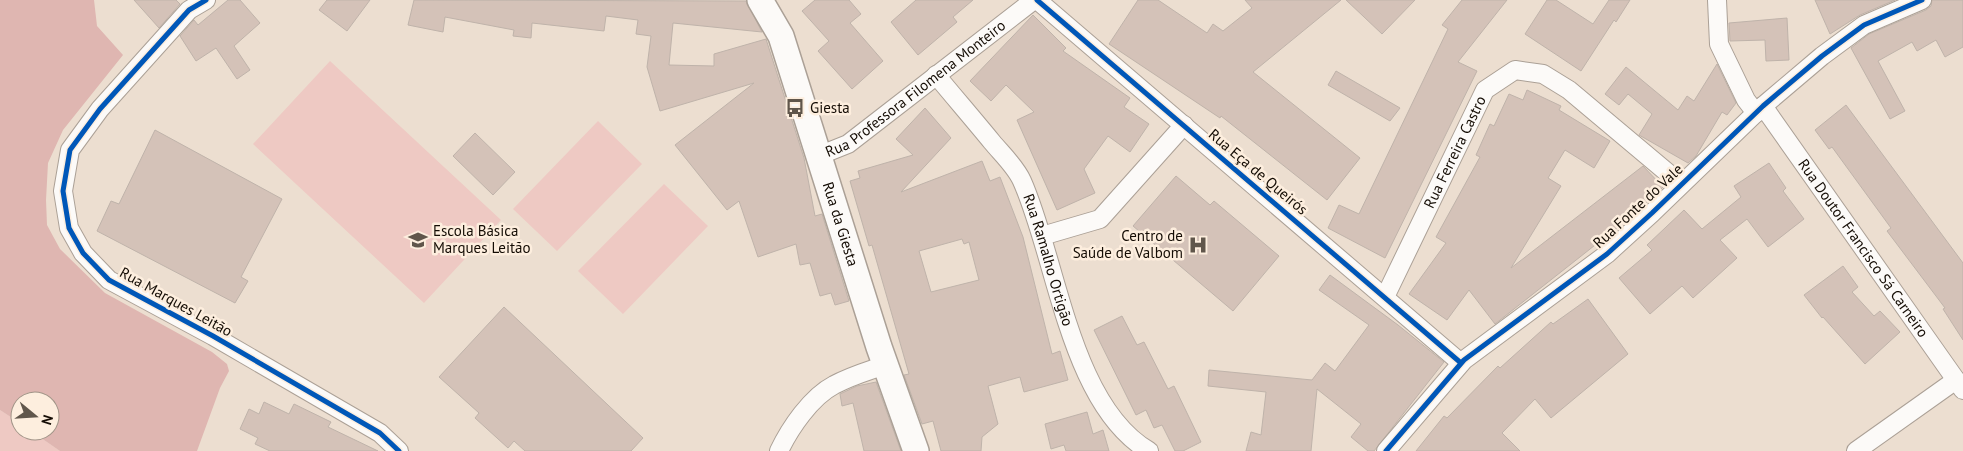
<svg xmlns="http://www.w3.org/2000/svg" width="1963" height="451" viewBox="0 0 1963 451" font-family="'PT Sans',sans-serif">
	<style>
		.green { fill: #eec9c3 }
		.forest { fill: #dfb6b1 }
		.building { fill: #d4c2b8; stroke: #bfb3aa; fill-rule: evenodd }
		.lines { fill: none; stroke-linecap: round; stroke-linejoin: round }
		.street-casing { stroke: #aba096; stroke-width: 20 }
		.secondary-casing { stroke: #aba096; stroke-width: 28 }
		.street { stroke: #fcfaf8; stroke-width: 18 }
		.secondary { stroke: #fcfaf8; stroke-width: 25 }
		.cycleway-casing { stroke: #fdeede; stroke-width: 8 }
		.cycleway { stroke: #0057b8; stroke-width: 5 }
		.labels { text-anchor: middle; stroke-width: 5; stroke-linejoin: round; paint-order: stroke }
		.street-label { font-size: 15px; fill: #140c04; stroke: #fdeede }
		.poi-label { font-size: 15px; fill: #140c04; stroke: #fdeede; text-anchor: start }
	</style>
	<rect width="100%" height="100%" fill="#ecded0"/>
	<path class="green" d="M330 61 501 220 424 303 253 144Z
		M598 121 642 164 557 251 513 209Z
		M664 184 708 226 623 314 578 271Z
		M0 410 20 423V431H31L60 451H0Z"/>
	<path class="forest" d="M0 0H94L97 26 123 55 63 130 48 163 46 200 47 225 60 249 105 293 212 352 227 364 229 371 220 388 197 451H60L31 431H50V401H20V423L0 410Z"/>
	<path class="building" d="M134 0H176L180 4 159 28Z
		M228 0H240L260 23 234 46 250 70 237 79 216 48 196 61 180 36 194 20 198 25Z
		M327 0H370L347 31 319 10Z
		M414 0 746 1 762 32 673 23 669 65 714 66V54L766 39 804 158 815 216 822 214 849 301 835 305 831 293 820 296 810 263 800 265 796 244 758 257 739 201 727 210 675 145 754 83 660 111 647 67 651 36 636 34 638 20 606 16 604 31 532 23 531 38 513 36 514 30 445 17 443 32 408 25Z
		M815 0H849L861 14 850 23 883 61 852 89 818 51 829 41 802 11Z
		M916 0H973L953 17 957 22 918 55 891 22Z
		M1138 0H1158L1207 33 1213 24 1223 31 1252 8 1245 0H1341L1253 72 1360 158 1327 200 1221 116 1220 118 1109 44Z
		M1346 0H1415L1382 34Z
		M1462 0H1507L1458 62 1477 71 1385 258 1328 228 1339 205 1359 214 1448 29 1442 25Z
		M1547 0H1556L1593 24 1609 0H1630L1616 22 1614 20 1581 71 1525 34Z
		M1815 0H1895L1860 15 1830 34Z
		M1932 0H1963V47L1945 57 1936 40 1917 51 1912 42 1878 61 1905 111 1890 119 1851 48 1869 34 1926 10 1931 6Z
		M1033 15 1066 48 1063 51 1130 98 1124 107 1149 124 1130 152 1108 136 1084 169 1095 193 1057 210 1017 120 1034 112 1006 85 991 101 970 81Z
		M1787 18 1789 60 1766 61 1765 40 1730 41 1729 23Z
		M1717 64 1736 103 1727 115 1722 112 1696 156 1688 163 1639 135 1652 114 1628 94 1619 105 1605 94 1626 67 1678 110 1687 96 1694 101Z
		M1336 71 1400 108 1390 121 1328 85Z
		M1527 90 1561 106 1559 110 1610 141 1594 168 1565 150 1548 178 1561 186 1511 268 1643 166 1663 187 1637 212 1495 324 1469 290 1447 320 1409 294 1446 243 1436 237 1480 157 1476 155 1490 124 1494 126 1509 94 1523 100Z
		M1846 105 1963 263V340L1943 309 1945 308 1887 231 1891 228 1832 147 1829 149 1815 130Z
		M925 108 951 138 901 192 982 161 990 181 1000 177 1023 237 1052 354 1060 351 1068 380 1024 392 1020 377 988 386 998 424 982 437 981 451H941L933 421 922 424 904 375 909 374 872 245 869 246 850 181 860 178 858 171 913 155 896 139ZM962 239 964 244 969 242 979 280 931 292 919 251Z
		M155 130 282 199 241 277 248 281 235 303 97 231 111 201 119 204Z
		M475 133 515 172 493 195 453 156Z
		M1769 163 1786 188 1783 191 1804 219 1768 247 1747 219 1720 240 1737 258 1693 298 1682 286 1650 314 1619 278 1652 250 1647 245 1684 210 1702 229 1741 197 1734 186Z
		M1176 176 1210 205 1214 201 1279 256 1233 311 1133 226Z
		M1843 266 1858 287 1852 292 1874 316 1880 311 1900 332 1865 364 1823 317 1822 318 1804 295Z
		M1330 275 1398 325 1444 362 1374 451H1368L1351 437 1361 424 1317 389 1311 451H1246L1251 432 1261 435 1266 392 1208 386 1209 370 1312 380 1325 363 1335 371 1369 325 1319 290Z
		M1588 299 1628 354 1551 418 1535 399 1502 433 1520 451H1416L1444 416 1447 418 1498 366 1500 368 1551 322 1553 324Z
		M504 307 643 438 631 451H525L514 441 508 448 475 418 479 413 439 377Z
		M1122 316 1137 345 1144 342 1168 389 1174 386 1201 442 1183 451H1175L1162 425 1154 428 1146 410 1136 415 1094 330Z
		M876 382 901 451H864L853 403 842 406 840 394 857 386Z
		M264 402 289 414 294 404 331 422 328 427 378 451H270L255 444 258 438 240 429 249 409 259 414Z
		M1087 412 1093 434 1103 430 1109 451H1066L1064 445 1051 449 1045 424Z"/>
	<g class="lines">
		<g class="street-casing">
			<g id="street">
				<path d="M206 0 189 10 100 109 70 150 63 191 69 228 83 253 109 280 213 336 380 433 399 451"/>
				<path d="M1037 0 1461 363"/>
				<path d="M1717 0 1719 44 1746 100 1756 113"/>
				<path id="s1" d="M936 75C955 98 974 120 992 142 1002 154 1016 167 1022 181 1057 259 1070 405 1149 451"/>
				<path id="s2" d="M1763 106 1963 390"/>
				<path id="s3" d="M818 156 848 144 1034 0"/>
				<path d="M1042 236 1100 219 1184 125"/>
				<path id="s4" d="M1385 297 1485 90 1515 70 1543 74 1569 90 1681 184"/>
				<path d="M779 451C790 428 811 397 834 385 850 376 868 371 885 365"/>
				<path d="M1386 451 1464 360 1607 254 1652 213 1763 106 1822 56 1864 25 1922 0"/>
				<path d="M1856 451 1956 380"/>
			</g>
		</g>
		<g class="secondary-casing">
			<g id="secondary">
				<path id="s5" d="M760 0 781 36 879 347 916 451"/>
			</g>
		</g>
		<use href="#street" class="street"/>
		<use href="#secondary" class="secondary"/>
		<g class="cycleway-casing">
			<path id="cycleway" d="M206 0 189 10 100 109 70 150 63 191 69 228 83 253 109 280 213 336 380 433 399 451
				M1037 0 1461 363
				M1386 451 1464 360 1607 254 1652 213 1763 106 1822 56 1864 25 1922 0"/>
		</g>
		<use href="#cycleway" class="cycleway"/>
	</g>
	<defs>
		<g id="bus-bare" transform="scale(1.5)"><path d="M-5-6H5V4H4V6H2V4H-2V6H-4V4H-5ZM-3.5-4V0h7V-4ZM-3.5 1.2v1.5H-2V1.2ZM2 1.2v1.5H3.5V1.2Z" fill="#60564b" stroke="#fdeede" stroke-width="2.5" paint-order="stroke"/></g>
		<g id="school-bare" transform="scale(1.5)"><path d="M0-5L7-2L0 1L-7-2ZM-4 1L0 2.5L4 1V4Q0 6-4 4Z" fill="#60564b" stroke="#fdeede" stroke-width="2.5" paint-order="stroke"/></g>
		<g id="hospital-bare" transform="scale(1.5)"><path d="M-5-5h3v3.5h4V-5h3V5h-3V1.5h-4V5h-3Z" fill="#60564b" stroke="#fdeede" stroke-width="2.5" paint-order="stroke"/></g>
	</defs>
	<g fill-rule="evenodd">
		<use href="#bus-bare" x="795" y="108"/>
		<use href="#school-bare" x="418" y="240"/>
		<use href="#hospital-bare" x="1198" y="245"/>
	</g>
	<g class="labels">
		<g class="street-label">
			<text dy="5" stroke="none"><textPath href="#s3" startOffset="119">Rua Professora Filomena Monteiro</textPath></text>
			<text dy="5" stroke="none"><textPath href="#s4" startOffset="161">Rua Ferreira Castro</textPath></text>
			<text transform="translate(1258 172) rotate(40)" y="5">Rua Eça de Queirós</text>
			<text transform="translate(1638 206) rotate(-43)" y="5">Rua Fonte do Vale</text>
			<text dy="5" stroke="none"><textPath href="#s5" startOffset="239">Rua da Giesta</textPath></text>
			<text dy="5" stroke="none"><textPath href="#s2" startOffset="174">Rua Doutor Francisco Sá Carneiro</textPath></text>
			<text dy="5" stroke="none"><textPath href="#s1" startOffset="220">Rua Ramalho Ortigão</textPath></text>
			<text transform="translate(176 302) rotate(29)" y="5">Rua Marques Leitão</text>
		</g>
		<g class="poi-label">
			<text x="810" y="113">Giesta</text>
			<text x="433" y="236">Escola Básica<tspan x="433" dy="17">Marques Leitão</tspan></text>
			<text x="1183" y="241" text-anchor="end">Centro de<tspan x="1183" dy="17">Saúde de Valbom</tspan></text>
		</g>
	</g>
	<g transform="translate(35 416) rotate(108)"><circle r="24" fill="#fdeede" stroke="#a09487"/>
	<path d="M0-4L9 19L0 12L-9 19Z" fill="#60564b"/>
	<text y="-8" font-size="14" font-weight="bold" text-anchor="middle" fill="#140c04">N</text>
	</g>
</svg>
